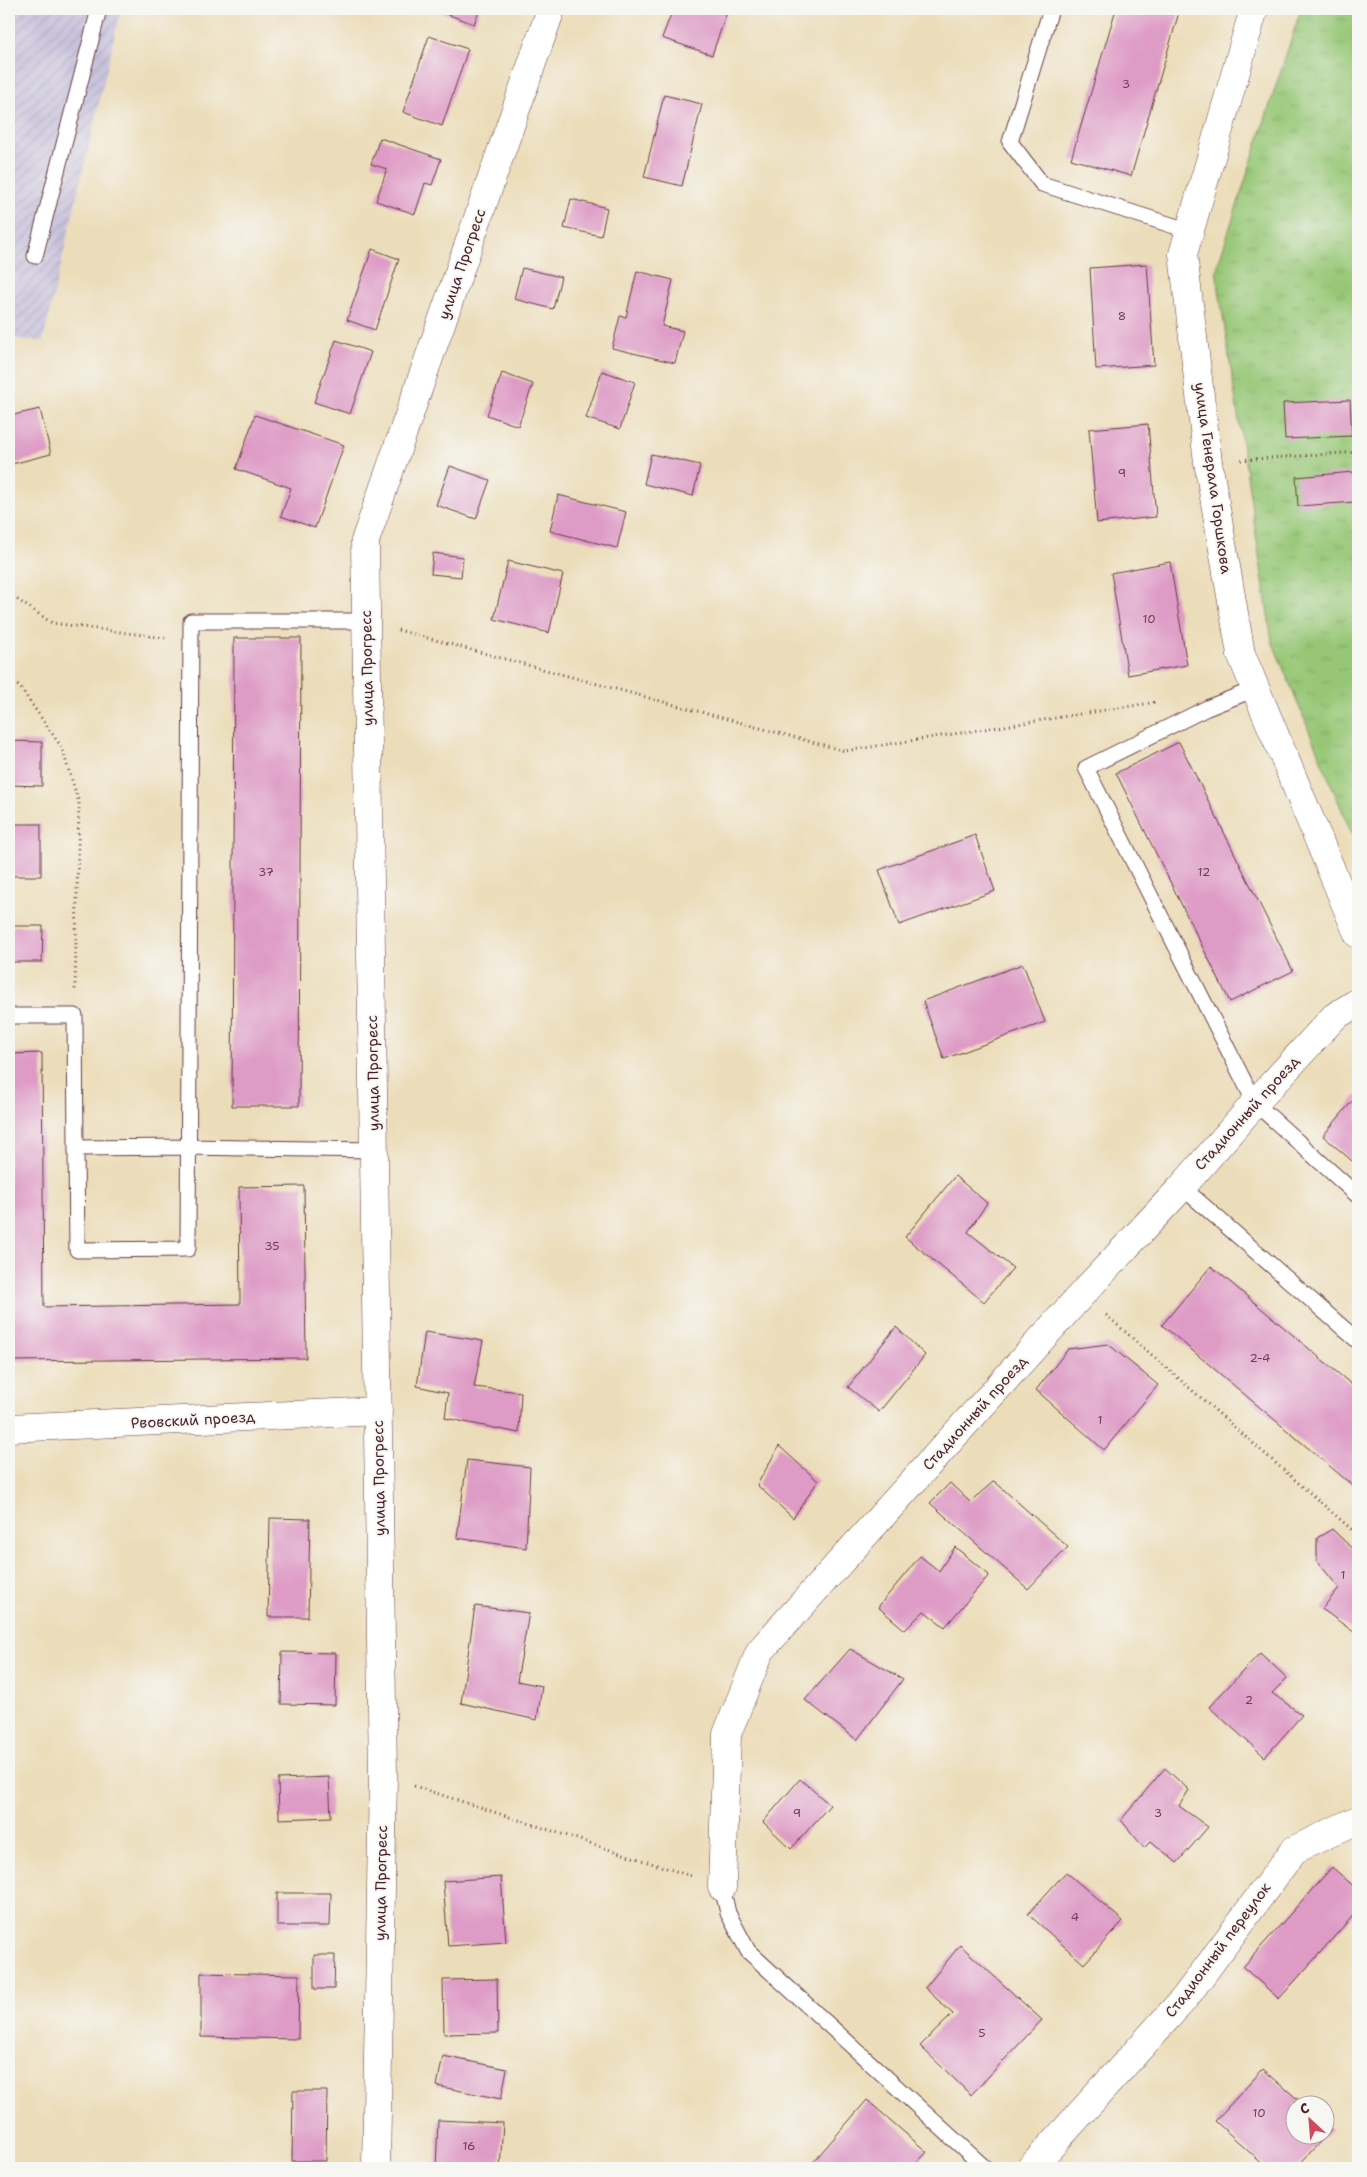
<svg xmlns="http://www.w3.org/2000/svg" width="1367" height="2177" viewBox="0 0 1367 2177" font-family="'Shantell Sans',sans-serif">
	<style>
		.industrial { fill: url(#industrial-furrows) }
		.grass { fill: url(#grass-tufts); stroke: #707350 }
		.building { fill: #de9bc6 }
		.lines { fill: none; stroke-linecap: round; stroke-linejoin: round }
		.service-casing { stroke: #623c40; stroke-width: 17 }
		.minor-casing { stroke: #623c40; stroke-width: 29 }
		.path { stroke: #623c40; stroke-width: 3; stroke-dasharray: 1 4; stroke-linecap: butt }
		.service { stroke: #fff; stroke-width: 15 }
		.minor { stroke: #fff; stroke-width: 28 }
		.labels { text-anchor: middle; stroke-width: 4; stroke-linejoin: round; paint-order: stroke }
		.number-label { font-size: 12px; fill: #6f3e52 }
		.street-label { font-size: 15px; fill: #4a1f2b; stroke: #f6f6f2 }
	</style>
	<defs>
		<pattern id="industrial-furrows" width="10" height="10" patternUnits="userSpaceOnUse" patternTransform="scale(1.25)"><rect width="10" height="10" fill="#c6c0da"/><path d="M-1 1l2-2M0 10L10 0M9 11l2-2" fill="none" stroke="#aca5bb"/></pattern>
		<pattern id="grass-tufts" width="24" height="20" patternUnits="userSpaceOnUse" patternTransform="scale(1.25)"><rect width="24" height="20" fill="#97c776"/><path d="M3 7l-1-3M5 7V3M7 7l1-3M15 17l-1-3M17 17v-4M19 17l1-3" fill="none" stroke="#84aa66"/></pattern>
	</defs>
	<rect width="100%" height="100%" fill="#f6f6f2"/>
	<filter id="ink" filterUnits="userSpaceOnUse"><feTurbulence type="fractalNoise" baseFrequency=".02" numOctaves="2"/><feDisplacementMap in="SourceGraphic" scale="10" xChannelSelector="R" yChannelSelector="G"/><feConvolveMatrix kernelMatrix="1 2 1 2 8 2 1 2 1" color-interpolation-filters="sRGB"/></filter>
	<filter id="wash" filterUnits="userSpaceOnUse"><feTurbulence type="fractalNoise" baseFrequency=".0096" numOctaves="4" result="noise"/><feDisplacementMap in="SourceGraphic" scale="20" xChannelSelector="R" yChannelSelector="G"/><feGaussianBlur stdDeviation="1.12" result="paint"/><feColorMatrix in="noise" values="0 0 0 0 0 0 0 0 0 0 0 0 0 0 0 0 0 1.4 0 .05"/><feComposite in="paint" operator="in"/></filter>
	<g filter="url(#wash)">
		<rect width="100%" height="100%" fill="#ecddba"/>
		<path class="industrial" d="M9 9H121L43 341 9 338Z"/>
		<path class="grass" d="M1301 9H1358V849L1272 641 1216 270Z"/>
		<g id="blocks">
			<path class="building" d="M442 9H480L474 24 441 12Z
				M673 9H728L712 55 662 38Z
				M1116 9H1180L1131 176 1071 159Z
				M429 36 468 49 442 126 403 112Z
				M664 95 702 104 682 186 644 177Z
				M380 138 441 159 432 185 425 183 415 214 376 201 387 169 371 164Z
				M571 199 607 208 601 236 564 228Z
				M372 249 399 259 375 330 347 320Z
				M1147 264 1154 365 1096 369 1090 268Z
				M522 268 561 277 553 309 514 299Z
				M637 271 673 280 662 326 683 331 675 363 612 348 620 316 626 317Z
				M336 340 371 352 350 414 314 402Z
				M602 371 635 382 620 429 586 418Z
				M502 373 533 384 518 426 487 415Z
				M1350 400 1352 436 1285 439 1283 403Z
				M40 409 51 454 12 464 9 449V416Z
				M255 415 344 445 315 528 281 516 291 488 236 469Z
				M1148 424 1156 517 1097 523 1089 429Z
				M651 454 700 465 693 496 644 484Z
				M450 466 490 480 476 519 436 505Z
				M1354 472 1356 502 1298 506 1296 477Z
				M558 495 626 512 617 548 550 531Z
				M433 553 463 557 461 577 431 574Z
				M508 561 563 574 549 633 494 619Z
				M1170 562 1187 665 1128 675 1111 573Z
				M234 638H301L299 1106H232Z
				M10 741 42 742V786L9 785Z
				M1179 742 1293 971 1230 1002 1116 773Z
				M9 824H41V876H9Z
				M975 835 995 891 899 925 879 870Z
				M9 926H43L42 962H9Z
				M1023 964 1045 1022 944 1059 923 1001Z
				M42 1053 44 1307 240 1304 239 1187 304 1186 306 1358 9 1361V1054Z
				M1358 1094V1166L1323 1136Z
				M955 1176 987 1203 968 1232 1013 1268 984 1302 905 1237Z
				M1211 1266 1358 1390V1490L1162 1325Z
				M896 1327 925 1355 879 1412 848 1387Z
				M425 1332 483 1341 474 1387 521 1392 519 1433 445 1418 448 1393 417 1386Z
				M1108 1344 1158 1385 1104 1450 1036 1390 1068 1349Z
				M779 1446 818 1481 793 1518 757 1485Z
				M467 1460 530 1467 526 1548 457 1538Z
				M994 1481 1068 1547 1028 1589 930 1503 950 1483 970 1502Z
				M270 1518 310 1519 308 1617H268Z
				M1332 1529 1358 1554V1635L1322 1609 1339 1588 1317 1561V1538Z
				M955 1547 989 1575 945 1627 924 1611 905 1630 878 1607 920 1556 939 1571Z
				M475 1606 529 1613 517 1681 542 1686 537 1720 461 1703Z
				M850 1649 903 1679 857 1740 805 1700Z
				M282 1652 336 1653 335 1705 281 1704Z
				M1260 1653 1287 1678 1272 1693 1302 1715 1265 1757 1209 1707Z
				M1165 1768 1189 1790 1179 1806 1208 1827 1177 1863 1151 1841 1144 1848 1121 1820Z
				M329 1777 331 1817 279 1819 278 1779Z
				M800 1779 830 1805 791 1849 763 1822Z
				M1332 1867 1358 1890V1910L1279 1999 1243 1967Z
				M1066 1872 1123 1921 1084 1964 1028 1914Z
				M501 1877 506 1942 448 1946 443 1881Z
				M277 1893H331L330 1926H277Z
				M960 1945 1042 2020 971 2095 920 2046 953 2014 925 1988Z
				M314 1955H335L334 1989H314Z
				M201 1973 299 1975 298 2039 201 2037Z
				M497 1979 498 2033 444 2034 443 1980Z
				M443 2056 507 2069 501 2099 437 2086Z
				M1263 2069 1303 2104H1294V2134H1324V2124L1331 2130 1296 2168H1267L1215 2121Z
				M293 2091H327L326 2161H292Z
				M867 2100 927 2152 912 2168H808Z
				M438 2120 503 2123 500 2168H436Z"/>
		</g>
	</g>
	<g filter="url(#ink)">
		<use href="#blocks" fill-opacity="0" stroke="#623c40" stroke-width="1"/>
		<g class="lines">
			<g class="service-casing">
				<path id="service" d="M1051 9 1010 142 1042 184 1190 231
					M35 256 99 9
					M366 621H191L188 1249 77 1250 76 1148 187 1147 374 1150
					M1255 689 1207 708 1086 768 1255 1103 1358 1196
					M9 1016H75L76 1148
					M1182 1187 1358 1341
					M722 1887 728 1913 748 1951 985 2168"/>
			</g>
			<g class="minor-casing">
				<path id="minor" d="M1254 9 1183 254 1208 462 1241 654 1358 934
					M9 1428 378 1411
					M722 1887 727 1734 760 1651 1082 1294 1182 1187 1255 1103 1334 1017 1358 1002
					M376 2168 383 1776 365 541 551 9
					M1031 2168 1184 1999 1294 1850 1355 1821 1358 1823"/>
			</g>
			<path class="path" d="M1241 460 1358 452
				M9 594 52 623 165 638
				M398 630 845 751 1157 702
				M9 680 20 687 62 748 79 803 75 990
				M1106 1315 1358 1535
				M414 1786 691 1876"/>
			<use href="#service" class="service"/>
			<use href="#minor" class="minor"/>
		</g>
	</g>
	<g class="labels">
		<g class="number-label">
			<text x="1126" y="88">3</text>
			<text x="1122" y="320">8</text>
			<text x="1122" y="477">9</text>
			<text x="1149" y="623">10</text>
			<text x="266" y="876">37</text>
			<text x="1204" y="876">12</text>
			<text x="272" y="1250">35</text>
			<text x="1260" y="1362">2-4</text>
			<text x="1100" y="1424">1</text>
			<text x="1343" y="1579">1</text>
			<text x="1249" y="1704">2</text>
			<text x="797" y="1817">9</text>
			<text x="1158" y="1817">3</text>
			<text x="1075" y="1921">4</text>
			<text x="982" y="2037">5</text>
			<text x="1259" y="2117">10</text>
			<text x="469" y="2150">16</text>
		</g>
		<g class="street-label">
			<text transform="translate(462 264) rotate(-71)" y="5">улица Прогресс</text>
			<text transform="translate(1213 478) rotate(82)" y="5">улица Генерала Горшкова</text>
			<text transform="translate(367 668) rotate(-91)" y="5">улица Прогресс</text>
			<text transform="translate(373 1073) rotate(-91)" y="5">улица Прогресс</text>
			<text transform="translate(1247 1113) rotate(-48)" y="5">Стадионный проезд</text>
			<text transform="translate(975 1413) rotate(-48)" y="5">Стадионный проезд</text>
			<text transform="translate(193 1420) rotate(-3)" y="5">Рвовский проезд</text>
			<text transform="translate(379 1478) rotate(-91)" y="5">улица Прогресс</text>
			<text transform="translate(381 1883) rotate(-89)" y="5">улица Прогресс</text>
			<text transform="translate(1218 1950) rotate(-53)" y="5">Стадионный переулок</text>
		</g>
	</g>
	<rect width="1367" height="2177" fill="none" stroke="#f6f6f2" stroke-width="30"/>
	<g transform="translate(1310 2120) rotate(334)"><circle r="24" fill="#f6f6f2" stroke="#b1a0a2"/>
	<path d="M0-4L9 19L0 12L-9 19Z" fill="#d1495b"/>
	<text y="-8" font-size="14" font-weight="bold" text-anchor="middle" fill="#4a1f2b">С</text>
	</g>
</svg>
